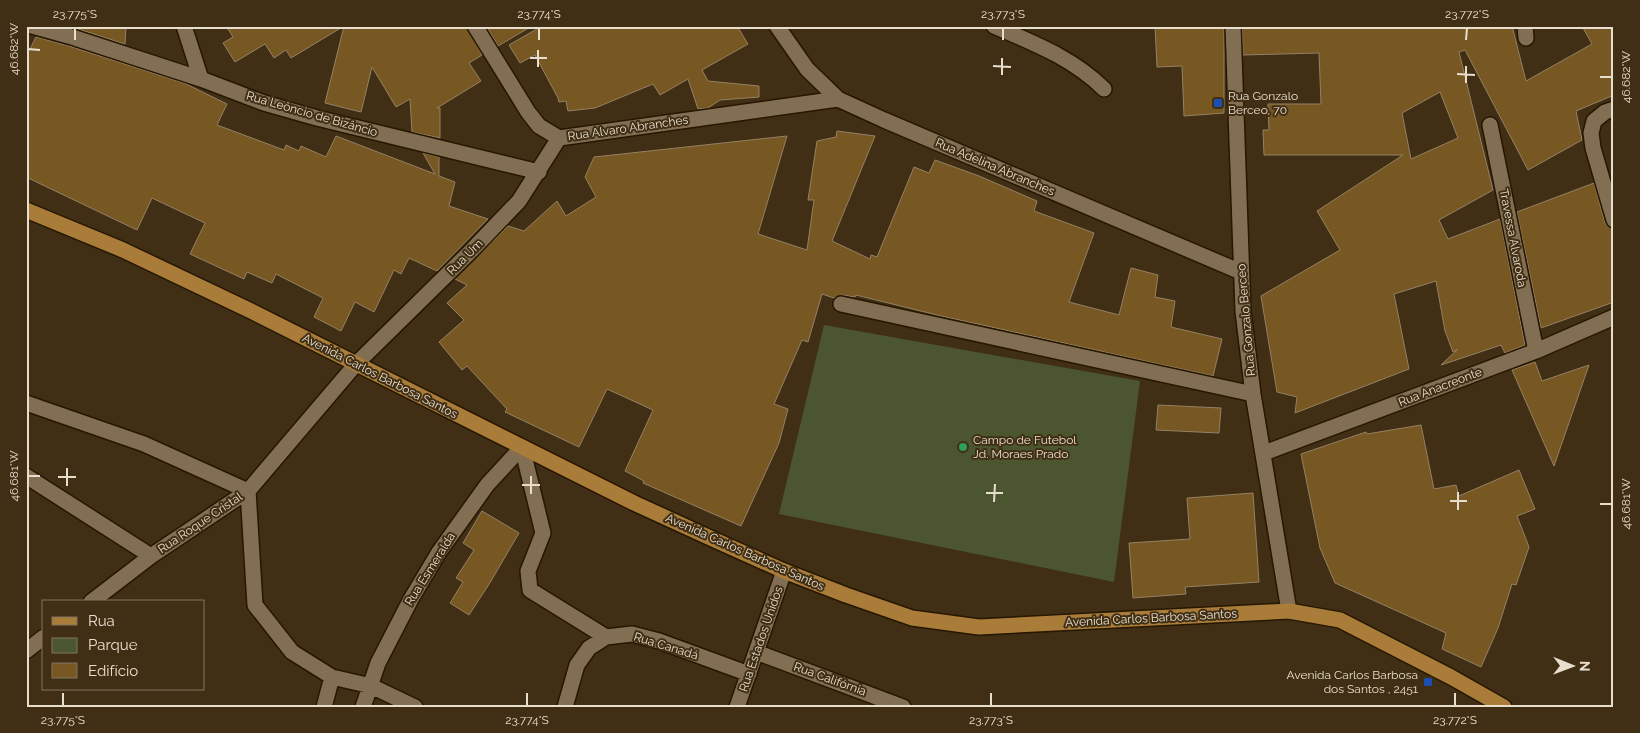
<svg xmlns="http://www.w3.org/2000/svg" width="1640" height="733" viewBox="0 0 1640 733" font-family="Raleway,sans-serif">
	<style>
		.green { fill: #4b5530 }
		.building { fill: #775722; stroke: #958165; fill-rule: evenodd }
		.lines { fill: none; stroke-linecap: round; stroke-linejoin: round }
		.minor-casing { stroke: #261700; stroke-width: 18 }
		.major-casing { stroke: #261700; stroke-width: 18 }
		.minor { stroke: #826f53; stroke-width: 15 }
		.major { stroke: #aa7c39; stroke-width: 15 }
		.ticks { fill: none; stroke: #e8dece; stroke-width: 2 }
		.transit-dot { fill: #1a4fb4; stroke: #402f15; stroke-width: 2 }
		.leisure-dot { fill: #2e9e5b; stroke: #402f15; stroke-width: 2 }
		.labels { text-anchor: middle; stroke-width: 4; stroke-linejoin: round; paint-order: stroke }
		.poi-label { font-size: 12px; fill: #e8dece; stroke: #402f15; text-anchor: start }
		.street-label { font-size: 12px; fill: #e8dece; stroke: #402f15 }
		.neatline { fill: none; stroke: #e8dece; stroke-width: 2 }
		.ticks-label { font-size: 12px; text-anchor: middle; fill: #e8dece }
	</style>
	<rect width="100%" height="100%" fill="#402f15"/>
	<path class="green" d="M824 325 1140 381 1114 582 779 514Z"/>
	<path class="building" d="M68 26H126L125 44 75 28Z
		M226 26H466L482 55 469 63 481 81 437 108H440V138L412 132 410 99 396 107 372 67 361 112 325 103 344 26 291 58 286 50 274 58 265 44 235 62 223 43 233 37Z
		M486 26H532L498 46Z
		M542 26H737L748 44 702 70 708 81 759 86V97L720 100 708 108 698 109 688 79 660 95 653 84 595 108 568 111 566 101 559 102 558 98 535 55 520 63 509 45Z
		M1155 26H1224V113L1184 116 1182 66 1157 67Z
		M1242 26H1512L1526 81 1592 44 1582 26H1614V95L1576 111 1582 140 1528 170 1465 50 1459 52 1493 190 1439 220 1448 239 1500 219 1525 345 1505 353 1501 345 1441 365 1458 349 1453 352 1445 331 1436 281 1394 294 1409 369 1295 413 1297 397 1277 392 1261 296 1340 250 1317 211 1403 155H1264L1263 130H1269L1268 104H1321L1319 53 1243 55ZM1440 92 1458 138 1411 159 1402 113Z
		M36 37 69 46 184 83 227 104 217 125 284 150 286 145 299 151 301 146 326 157 336 136 435 174 423 153 439 157V176L455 182 449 206 488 219 437 271 409 258 401 274 394 270 374 312 355 302 341 331 314 317 323 298 276 274 272 283 247 272 244 279 190 254 205 223 152 198 137 230 26 177V57Z
		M837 131 875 136 832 241 870 259 871 255 877 257 914 167 929 173 935 160 979 176 1037 201 1034 211 1094 233 1069 302 1119 315 1131 268 1158 275 1155 297 1175 301 1171 327 1222 339 1213 376 937 315 856 295 855 297 843 295 834 298 822 294 808 342 802 340 774 404 788 409 779 443 741 526 643 483 644 481 625 471 653 410 607 389 579 447 505 412 507 409 467 366 462 370 439 342 464 320 447 303 467 285 455 279 508 226 524 231 557 201 566 216 596 197 585 177 594 157 787 136 758 234 807 250 814 200H808L817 141 836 137Z
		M1594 183 1605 223 1608 227 1614 229V302L1541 328 1517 212Z
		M1535 362 1542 381 1589 365 1554 466 1512 370Z
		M1158 405 1221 408 1219 433 1156 430Z
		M1421 425 1434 489 1456 485 1459 496 1519 470 1535 509 1517 516 1529 547 1516 585 1512 584 1498 628 1481 667 1442 649 1446 633 1335 583 1320 548 1301 454 1366 432 1367 434Z
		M1253 493 1259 582 1185 587 1186 594 1133 598 1129 543 1190 539 1187 498Z
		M482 511 519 533 491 581 469 615 450 603 463 582 456 578 474 550 463 543Z"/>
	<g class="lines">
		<g class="minor-casing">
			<path id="minor" d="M32 26 72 37 201 79 264 103 317 118 539 172
				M184 26 201 79
				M475 26 528 112 539 126 559 138 838 99
				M777 26 807 69 838 99 884 120 1241 272
				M994 26C1033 43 1073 58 1104 89
				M1233 26 1243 311 1253 394 1289 611
				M1525 26 1526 38
				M1614 109 1605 112 1594 121 1591 133 1593 148 1614 220
				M1490 125 1536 351
				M841 304 1253 394
				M26 403 144 444 248 491 255 605 292 652 332 677
				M522 447 543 533 528 571 530 590 606 637
				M1264 453 1536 351 1614 317
				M26 476 151 556
				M91 602 151 556 248 491 356 364 471 251 519 201 559 138
				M26 651 44 637
				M756 652 903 707
				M324 707 332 677 371 686 415 707
				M363 707 378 663 411 599 439 552 487 485 522 447
				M565 707 577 665 589 648 606 637 632 634 659 641 749 674
				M737 707 784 571"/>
		</g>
		<g class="major-casing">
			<path id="major" d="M26 210 123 250 253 312 634 503 717 541 784 571 846 595 912 618 979 627 1289 611 1340 620 1451 677 1504 707"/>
		</g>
		<use href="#minor" class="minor"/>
		<use href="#major" class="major"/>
	</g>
	<path class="ticks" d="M75 40V28M539 40V28M1003 40V28M1466 40 1467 28M28 49 40 50M530 58H547M993 66 1011 67M538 67V50M1457 74 1475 75M1002 75V58M1600 77H1612M1466 83V66M28 476H40M58 477H76M522 485H540M67 486V468M986 493H1003M531 494V476M1450 501H1467M994 502 995 484M1600 504H1612M1458 510V492M63 706V693M527 706V693M991 706V693M1455 706V693"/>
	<g class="transit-dot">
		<rect x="1213" y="98" width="10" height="10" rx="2.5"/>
		<rect x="1423" y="677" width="10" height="10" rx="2.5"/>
	</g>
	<circle class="leisure-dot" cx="963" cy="447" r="5"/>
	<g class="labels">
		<g class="poi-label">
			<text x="1228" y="100">Rua Gonzalo<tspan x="1228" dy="14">Berceo, 70</tspan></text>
			<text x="973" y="444">Campo de Futebol<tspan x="973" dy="14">Jd. Moraes Prado</tspan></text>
			<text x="1418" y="679" text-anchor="end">Avenida Carlos Barbosa<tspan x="1418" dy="14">dos Santos , 2451</tspan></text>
		</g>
		<g class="street-label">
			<text transform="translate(312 114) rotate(16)" y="4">Rua Leôncio de Bizâncio</text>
			<text transform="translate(628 128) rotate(-8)" y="4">Rua Alvaro Abranches</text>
			<text transform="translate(995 167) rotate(23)" y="4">Rua Adelina Abranches</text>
			<text transform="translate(1513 238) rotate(79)" y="4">Travessa Alvaroda</text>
			<text transform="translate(465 257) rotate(-45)" y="4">Rua Um</text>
			<text transform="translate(1246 320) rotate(-95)" y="4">Rua Gonzalo Berceo</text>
			<text transform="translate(380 376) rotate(27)" y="4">Avenida Carlos Barbosa Santos</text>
			<text transform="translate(1440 387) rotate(-21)" y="4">Rua Anacreonte</text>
			<text transform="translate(200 523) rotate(-34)" y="4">Rua Roque Cristal</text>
			<text transform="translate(745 552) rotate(24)" y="4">Avenida Carlos Barbosa Santos</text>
			<text transform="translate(430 569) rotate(-58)" y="4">Rua Esmeralda</text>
			<text transform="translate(1151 618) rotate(-3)" y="4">Avenida Carlos Barbosa Santos</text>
			<text transform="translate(761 639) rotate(-71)" y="4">Rua Estados Unidos</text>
			<text transform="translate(666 646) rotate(17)" y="4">Rua Canadá</text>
			<text transform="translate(830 679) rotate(20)" y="4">Rua Califórnia</text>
		</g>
	</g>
	<rect width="1640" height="733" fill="none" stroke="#402f15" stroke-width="55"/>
	<rect x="42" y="600" width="162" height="90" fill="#402f15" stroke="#83755f"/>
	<rect x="52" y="617" width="25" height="8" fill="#aa7c39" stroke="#83755f"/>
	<text x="88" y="626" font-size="15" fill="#e8dece">Rua</text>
	<rect x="52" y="638" width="25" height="15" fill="#4b5530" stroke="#83755f"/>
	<text x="88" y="650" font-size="15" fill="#e8dece">Parque</text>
	<rect x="52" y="663" width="25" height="15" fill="#775722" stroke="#83755f"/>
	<text x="88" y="676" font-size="15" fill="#e8dece">Edifício</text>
	<g transform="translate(1572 666) rotate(91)" stroke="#402f15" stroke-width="4" paint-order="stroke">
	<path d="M0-4L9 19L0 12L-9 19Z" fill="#e8dece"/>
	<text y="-8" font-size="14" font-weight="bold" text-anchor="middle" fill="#e8dece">N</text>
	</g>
	<rect x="28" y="28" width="1584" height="678" class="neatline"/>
	<g class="ticks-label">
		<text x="75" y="18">23.775°S</text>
		<text x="539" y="18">23.774°S</text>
		<text x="1003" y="18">23.773°S</text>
		<text x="1467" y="18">23.772°S</text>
		<text transform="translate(14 49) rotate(-90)" y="4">46.682°W</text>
		<text transform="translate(1626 77) rotate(-90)" y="4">46.682°W</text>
		<text transform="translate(14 476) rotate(-90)" y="4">46.681°W</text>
		<text transform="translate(1626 504) rotate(-90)" y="4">46.681°W</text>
		<text x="63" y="724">23.775°S</text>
		<text x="527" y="724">23.774°S</text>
		<text x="991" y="724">23.773°S</text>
		<text x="1455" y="724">23.772°S</text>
	</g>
</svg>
